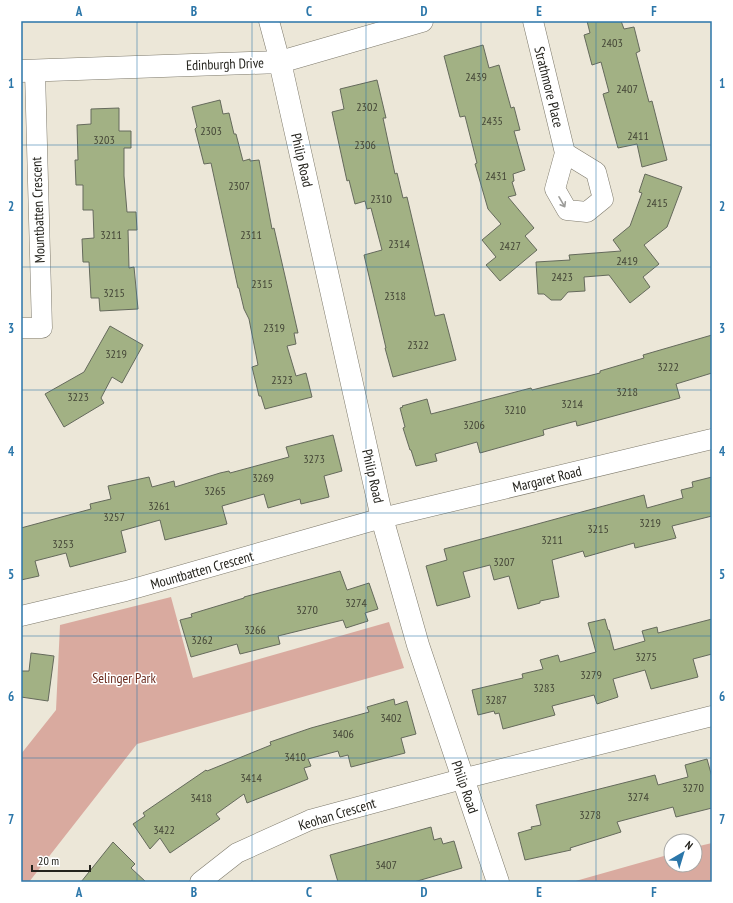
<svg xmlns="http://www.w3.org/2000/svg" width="733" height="903" viewBox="0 0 733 903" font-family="'PT Sans Narrow',sans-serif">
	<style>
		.green { fill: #d9aa9f }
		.building { fill: #a2b184; stroke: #656a5c }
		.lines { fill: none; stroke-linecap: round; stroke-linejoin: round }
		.street-casing { stroke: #7e7a6c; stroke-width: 21 }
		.secondary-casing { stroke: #7e7a6c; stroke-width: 23 }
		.street { stroke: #fff; stroke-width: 20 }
		.secondary { stroke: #fff; stroke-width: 22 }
		.oneway { stroke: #9c9c99 }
		.grid { fill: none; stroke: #2b76a9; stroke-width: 1; stroke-opacity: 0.55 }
		.labels { text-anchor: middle; stroke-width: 3; stroke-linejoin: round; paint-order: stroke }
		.number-label { font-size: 12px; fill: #444637 }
		.street-label { font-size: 14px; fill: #24231d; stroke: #fff }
		.park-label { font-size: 14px; fill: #6d2e21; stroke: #fff }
		.neatline { fill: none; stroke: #2b76a9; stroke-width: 1.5 }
		.grid-label { font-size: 13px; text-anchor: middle; font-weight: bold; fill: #2b76a9 }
	</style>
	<rect width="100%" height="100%" fill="#ece7d8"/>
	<path class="green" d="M171 597 193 678 389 622 404 668 137 744 29 882H21V754L56 710 60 625Z
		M712 843V882H572L671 854V865H695V847Z"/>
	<path class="building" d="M587 21H621L624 29 634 27 640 51 636 53 649 102 652 101 667 160 642 167 637 144 618 148 603 94 609 92 601 62 592 65 584 35 590 33Z
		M483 45 489 68 499 65 511 108 514 107 520 130 514 131 525 170 513 174 514 181 512 182 516 195 508 197 534 228 525 236 537 250 500 281 486 265 496 257 482 240 501 224 488 209 475 164 477 163 465 116 460 117 444 56Z
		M377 80 386 118H383L395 174 397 173 403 198 407 197 435 316 444 314 456 360 393 377 385 348H386L364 255 382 250 371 208 367 209 365 201 355 204 349 180 347 181 332 112 344 109 340 89Z
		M220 100 223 114 229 113 234 134H236L243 161 250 159V161L259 160 272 229 274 228 298 333H294L296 344 287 346 296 376 306 373 312 397 265 409 261 396H259L252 367 258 365 249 319 244 309 239 288H238L211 163 204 164 195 129 197 127 192 107Z
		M119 108V131H131V148H124V176L127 212H136L137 230H128L129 268 134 267 138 309 100 311 99 298H91L89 262H83L82 239 94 238 93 210H83V185H76L75 160H78L77 125 91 124V109Z
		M645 174 682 187 667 227 644 245 659 264 643 277 650 287 630 303 609 275 584 277 585 291 568 292 561 300H551L544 294H538L536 262 570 260 569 255 621 251 613 240 630 226 642 193 639 192Z
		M110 326 143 345 122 383 112 377 101 398 104 403 64 427 45 394 84 372Z
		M712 335V373L676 384 680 398 577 426 576 421 543 430 544 435 480 453 477 442 435 454 437 461 416 466 411 450H410L403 428 405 427 400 408 403 407 402 406 427 399 431 414 531 388 532 390 600 373V371L644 358 643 355Z
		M333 435 342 471 324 476 329 497 301 504 300 499 268 508 264 494 222 506 227 524 165 540 160 520 121 531 126 552 70 567 66 553 35 561 39 576 21 580V528L91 509 90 504 111 499 108 486 149 477 152 487 174 481 175 487 220 473 229 471 230 473 289 457 286 447Z
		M712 477V516L672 526 676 538 635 548 634 543 585 557 583 551 552 560 559 597 540 601V603L518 609 509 576 494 580 490 565 463 572 470 597 437 606 426 566 447 560 444 549 519 529 644 495 647 508 683 498 681 490 693 487 692 482Z
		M340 571 347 590 369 583 378 609 365 613 368 621 346 628 343 620 278 636 280 644 240 654 237 644 191 657 180 620 192 617 191 614 244 598V597Z
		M605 619 608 630H609L614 650 645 641 642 631 657 627 658 633 712 619V654L693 659 698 677 651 689 645 670 613 679 618 697 597 704 594 695 552 706 555 715 503 729 499 713 495 714 494 711 478 715 472 690 523 678 522 674 543 669 540 660 558 655 560 662 596 652 588 623Z
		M31 653 54 656 48 701 21 697V671H29Z
		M394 699 395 705 407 701 416 734 401 738 405 753 351 767 348 755 340 757 338 751 308 759 311 766 304 768 308 779 247 803 244 794 216 814 220 819 170 853 160 838 150 849 133 824 145 816 143 813 206 770 207 771 271 745 270 742 311 728 369 712 367 707Z
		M707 759 712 777V808L676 817 673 807 617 822 621 832 570 848 571 850 525 860 518 833 532 829 531 827 541 825 536 805 655 775 658 785 688 777 685 765Z
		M431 827 434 840 441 838 443 844 454 841 462 868 414 882H338L330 855Z
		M113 842 135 864 131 868 146 882H81Z"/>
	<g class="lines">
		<g class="street-casing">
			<path id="street" d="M269 21 280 62
				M533 21 565 153 555 189 567 210 587 212 603 199 596 172 565 153
				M21 328H42L35 72
				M21 616 126 591 382 518 712 439
				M200 882 237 853 310 820 462 779 712 716"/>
		</g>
		<g class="secondary-casing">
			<path id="secondary" d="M280 62 382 518 418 645 498 882
				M21 71 280 62 422 21"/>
		</g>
		<use href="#street" class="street"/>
		<use href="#secondary" class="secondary"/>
	</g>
	<defs><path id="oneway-shaft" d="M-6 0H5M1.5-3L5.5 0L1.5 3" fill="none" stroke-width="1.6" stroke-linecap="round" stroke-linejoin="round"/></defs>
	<use class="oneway" href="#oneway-shaft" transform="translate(562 202) rotate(60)"/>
	<path class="grid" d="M137 21V882M252 21V882M366 21V882M481 21V882M596 21V882M21 145H712M21 267H712M21 390H712M21 513H712M21 636H712M21 758H712"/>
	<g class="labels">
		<g class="number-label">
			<text x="612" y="47">2403</text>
			<text x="476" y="81">2439</text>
			<text x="627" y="93">2407</text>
			<text x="367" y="111">2302</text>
			<text x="492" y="125">2435</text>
			<text x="211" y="135">2303</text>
			<text x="638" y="140">2411</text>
			<text x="104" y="144">3203</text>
			<text x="365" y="149">2306</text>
			<text x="496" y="180">2431</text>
			<text x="239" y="190">2307</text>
			<text x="381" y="203">2310</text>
			<text x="657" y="207">2415</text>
			<text x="111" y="239">3211</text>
			<text x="251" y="239">2311</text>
			<text x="399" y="248">2314</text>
			<text x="510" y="250">2427</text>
			<text x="627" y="265">2419</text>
			<text x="562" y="281">2423</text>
			<text x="262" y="288">2315</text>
			<text x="114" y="297">3215</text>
			<text x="395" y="300">2318</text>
			<text x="274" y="332">2319</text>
			<text x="418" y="349">2322</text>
			<text x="116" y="358">3219</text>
			<text x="668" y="371">3222</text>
			<text x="282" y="384">2323</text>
			<text x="627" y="396">3218</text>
			<text x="78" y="401">3223</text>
			<text x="572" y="408">3214</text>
			<text x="515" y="414">3210</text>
			<text x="474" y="429">3206</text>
			<text x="314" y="463">3273</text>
			<text x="263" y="482">3269</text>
			<text x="215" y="495">3265</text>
			<text x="159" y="510">3261</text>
			<text x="114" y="521">3257</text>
			<text x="650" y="527">3219</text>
			<text x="598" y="533">3215</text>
			<text x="552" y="544">3211</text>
			<text x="63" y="548">3253</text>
			<text x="504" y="566">3207</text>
			<text x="356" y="607">3274</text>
			<text x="307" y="614">3270</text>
			<text x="255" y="634">3266</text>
			<text x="202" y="644">3262</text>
			<text x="646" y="661">3275</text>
			<text x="591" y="679">3279</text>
			<text x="544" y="692">3283</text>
			<text x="496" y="704">3287</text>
			<text x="391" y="722">3402</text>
			<text x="343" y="738">3406</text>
			<text x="295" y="761">3410</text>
			<text x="251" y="782">3414</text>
			<text x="693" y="792">3270</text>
			<text x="638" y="801">3274</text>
			<text x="201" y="802">3418</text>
			<text x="590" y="819">3278</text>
			<text x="164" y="834">3422</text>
			<text x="386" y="869">3407</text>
		</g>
		<g class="street-label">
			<text transform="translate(225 64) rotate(-2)" y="5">Edinburgh Drive</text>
			<text transform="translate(549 87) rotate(76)" y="5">Strathmore Place</text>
			<text transform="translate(302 160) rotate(77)" y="5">Philip Road</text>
			<text transform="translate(38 210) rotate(-92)" y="5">Mountbatten Crescent</text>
			<text transform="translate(373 476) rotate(77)" y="5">Philip Road</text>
			<text transform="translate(547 479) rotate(-14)" y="5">Margaret Road</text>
			<text transform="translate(202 570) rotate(-16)" y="5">Mountbatten Crescent</text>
			<text transform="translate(465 787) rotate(71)" y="5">Philip Road</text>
			<text transform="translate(337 814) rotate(-17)" y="5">Keohan Crescent</text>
		</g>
		<g class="park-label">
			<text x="124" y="683">Selinger Park</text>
		</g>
	</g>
	<rect width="733" height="903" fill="none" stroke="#ffffff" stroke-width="44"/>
	<g transform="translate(683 853) rotate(38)"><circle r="19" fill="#ffffff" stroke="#a7a7a5"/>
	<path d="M0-3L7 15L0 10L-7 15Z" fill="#2b76a9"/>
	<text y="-6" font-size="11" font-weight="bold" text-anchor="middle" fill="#24231d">N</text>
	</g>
	<path d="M32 865v6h58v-6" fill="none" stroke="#24231d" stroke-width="2"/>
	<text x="38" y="865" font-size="12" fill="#24231d" stroke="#ffffff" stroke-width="3" paint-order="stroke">20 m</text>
	<rect x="22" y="22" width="689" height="859" class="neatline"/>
	<g class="grid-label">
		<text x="79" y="16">A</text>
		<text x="194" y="16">B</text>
		<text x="309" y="16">C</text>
		<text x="424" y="16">D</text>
		<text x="539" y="16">E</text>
		<text x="654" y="16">F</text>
		<text x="11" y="88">1</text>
		<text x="722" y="88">1</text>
		<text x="11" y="211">2</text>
		<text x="722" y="211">2</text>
		<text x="11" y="333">3</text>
		<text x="722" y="333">3</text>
		<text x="11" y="456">4</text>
		<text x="722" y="456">4</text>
		<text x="11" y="579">5</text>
		<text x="722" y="579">5</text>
		<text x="11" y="701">6</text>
		<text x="722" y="701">6</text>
		<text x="11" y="824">7</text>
		<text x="722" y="824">7</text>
		<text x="79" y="897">A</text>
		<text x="194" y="897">B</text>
		<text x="309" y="897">C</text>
		<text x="424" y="897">D</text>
		<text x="539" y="897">E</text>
		<text x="654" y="897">F</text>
	</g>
</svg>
